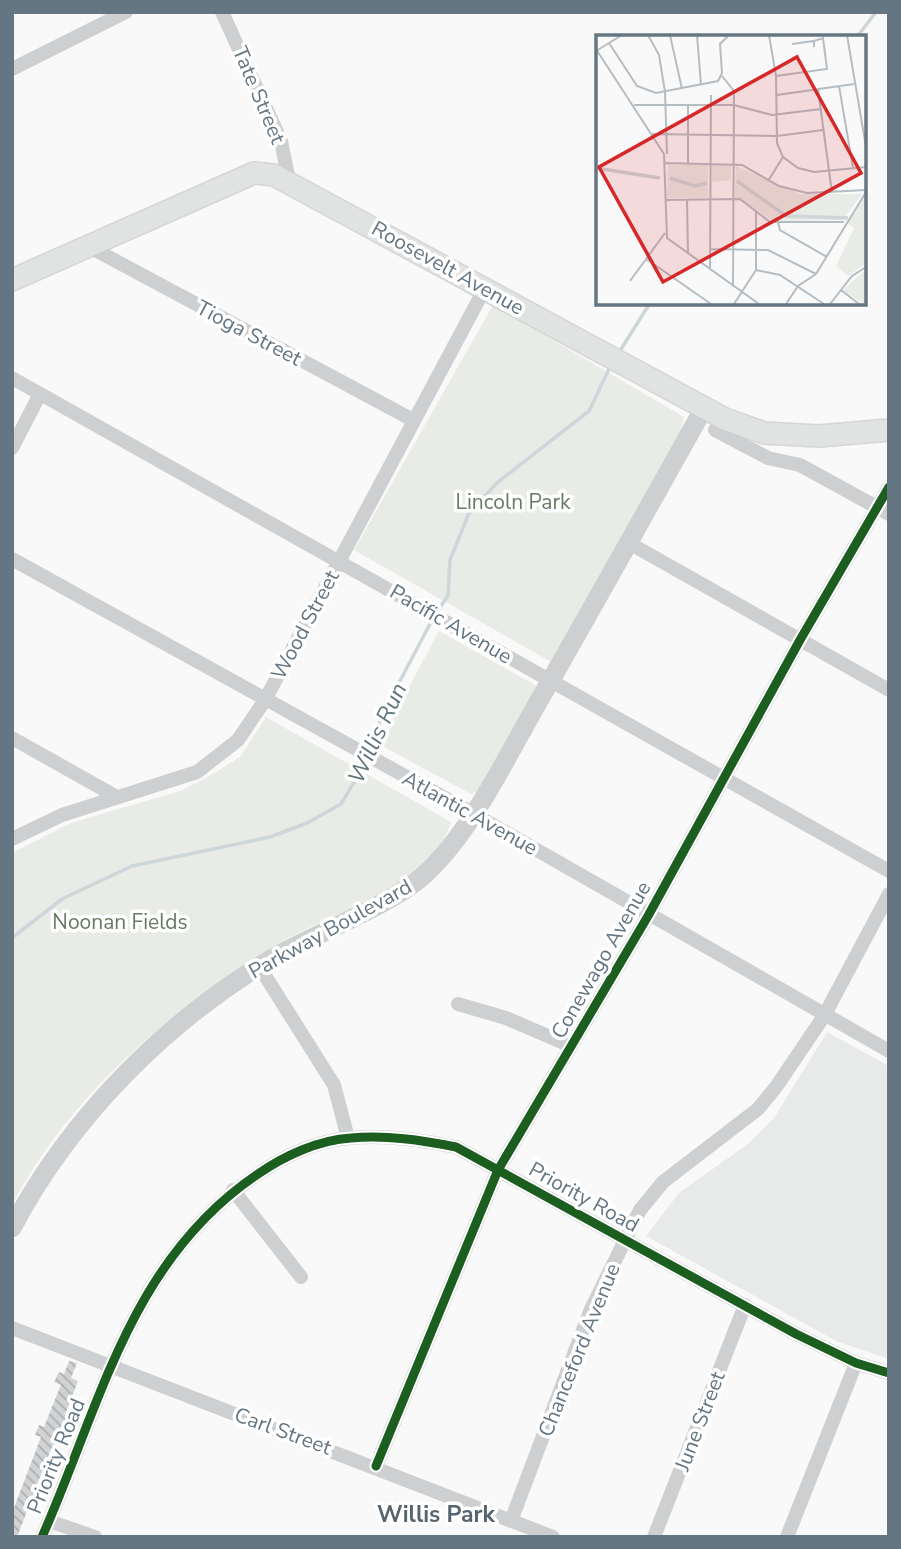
<svg xmlns="http://www.w3.org/2000/svg" width="901" height="1549" viewBox="0 0 901 1549" font-family="'Nunito Sans',sans-serif">
	<style>
		.built { fill: #e8e9e9 }
		.park { fill: #e8ebe6 }
		.lines { fill: none; stroke-linecap: round; stroke-linejoin: round }
		.stream { stroke: #ced6d9; stroke-width: 3.5 }
		.building { fill: url(#building-back-hatch) }
		.secondary-casing { stroke: #d5d6d7; stroke-width: 24 }
		.minor { stroke: #cecfd0; stroke-width: 14 }
		.tertiary { stroke: #cecfd0; stroke-width: 19 }
		.secondary { stroke: #e1e2e2; stroke-width: 21 }
		.cycleway-casing { stroke: #fff; stroke-width: 13 }
		.cycleway { stroke: #1b5e20; stroke-width: 9 }
		.labels { text-anchor: middle; stroke-width: 7; stroke-linejoin: round; paint-order: stroke }
		.street-label { font-size: 21px; fill: #657683; stroke: #fff }
		.park-label { font-size: 21px; fill: #687a64; stroke: #fff }
		.water-label { font-size: 23px; font-style: italic; fill: #60757c; stroke: #fff }
		.neighbourhood-label { font-size: 23px; font-weight: bold; fill: #57646e; stroke: #fff }
		.inset-river { fill: none; stroke: #ced6d9; stroke-width: 3.5 }
		.inset-road { fill: none; stroke: #b5bdc3; stroke-width: 2 }
		.view { fill: #d62828; fill-opacity: 0.15; stroke: #d62828; stroke-width: 3.5 }
		.inset-edge { fill: none; stroke: #657683; stroke-width: 3.5 }
	</style>
	<defs>
		<pattern id="building-back-hatch" width="6" height="6" patternUnits="userSpaceOnUse" patternTransform="scale(1.75)"><rect width="6" height="6" fill="#d0d2d3"/><path d="M-1 5l2 2M0 0l6 6M5-1l2 2" fill="none" stroke="#acafb1"/></pattern>
	</defs>
	<rect width="100%" height="100%" fill="#f9f9f9"/>
	<path class="built" d="M827 1032 889 1066V1359L836 1341 646 1236 679 1193 748 1144 774 1118Z"/>
	<path class="park" d="M493 305 684 417 679 437 553 663 354 550Z
		M439 631 537 686 482 789 471 794 384 747 395 713Z
		M266 717 451 822C430 884 349 907 296 934 266 949 235 972 207 992 129 1047 57 1119 12 1205V853L71 823 180 791 208 777 240 757Z"/>
	<g class="lines">
		<path class="stream" d="M857 37 876 12
			M618 354 650 303
			M436 614 448 595 450 560 469 513 498 482 589 411 610 367
			M372 752 381 717 432 620
			M12 938 62 899 132 866 270 837 307 823 341 804 368 759"/>
	</g>
	<path class="building" d="M69 1361 77 1363 71 1378 78 1381 65 1415 70 1417 62 1435 64 1436 60 1446 54 1444 51 1449 17 1537H12V1513L41 1437 35 1435 39 1425 44 1427 58 1392 61 1385 54 1382 59 1372 64 1374Z"/>
	<g class="lines">
		<g class="secondary-casing">
			<path id="secondary" d="M12 280 254 173 274 175 725 419 764 433 819 436 889 430"/>
		</g>
		<path class="minor" d="M222 12 281 141 289 181
			M12 69 126 12
			M86 245 413 420
			M12 378 889 871
			M715 430 768 458 800 465 889 514
			M12 448 40 394
			M629 543 889 690
			M12 559 472 813 889 1051
			M12 738 117 797
			M12 839 62 815 197 772 238 740 265 700 485 288
			M259 966 334 1085 348 1138
			M458 1004 506 1018 571 1046
			M233 1190 301 1277
			M12 1328 553 1537
			M376 1466 498 1170 648 916 800 640 889 487
			M49 1521 95 1537
			M511 1521 591 1309 640 1210 663 1182 758 1109 776 1087 824 1016 889 894
			M42 1537C101 1404 130 1260 258 1174 284 1156 318 1140 351 1138 387 1135 421 1140 456 1147L796 1334 856 1363 889 1373
			M654 1537 745 1305
			M787 1537 856 1363"/>
		<path class="tertiary" d="M12 1228C71 1116 169 1018 278 955 320 932 390 905 423 876 470 834 505 760 536 706 593 607 648 508 704 408"/>
		<use href="#secondary" class="secondary"/>
		<g class="cycleway-casing">
			<path id="cycleway" d="M376 1466 498 1170 648 916 800 640 889 487
				M42 1537C101 1404 130 1260 258 1174 284 1156 318 1140 351 1138 387 1135 421 1140 456 1147L796 1334 856 1363 889 1373"/>
		</g>
		<use href="#cycleway" class="cycleway"/>
	</g>
	<g class="labels">
		<g class="street-label">
			<text transform="translate(259 95) rotate(67)" y="7">Tate Street</text>
			<text transform="translate(448 268) rotate(29)" y="7">Roosevelt Avenue</text>
			<text transform="translate(249 333) rotate(28)" y="7">Tioga Street</text>
			<text transform="translate(451 624) rotate(30)" y="7">Pacific Avenue</text>
			<text transform="translate(305 625) rotate(-62)" y="7">Wood Street</text>
			<text transform="translate(470 813) rotate(29)" y="7">Atlantic Avenue</text>
			<text transform="translate(330 929) rotate(-29)" y="7">Parkway Boulevard</text>
			<text transform="translate(601 960) rotate(-60)" y="7">Conewago Avenue</text>
			<text transform="translate(584 1197) rotate(29)" y="7">Priority Road</text>
			<text transform="translate(579 1350) rotate(-68)" y="7">Chanceford Avenue</text>
			<text transform="translate(700 1421) rotate(-69)" y="7">June Street</text>
			<text transform="translate(283 1431) rotate(20)" y="7">Carl Street</text>
			<text transform="translate(56 1456) rotate(-68)" y="7">Priority Road</text>
		</g>
		<g class="park-label">
			<text x="513" y="509">Lincoln Park</text>
			<text x="120" y="929">Noonan Fields</text>
		</g>
		<g class="water-label">
			<text transform="translate(377 733) rotate(-65)" y="8">Willis Run</text>
		</g>
		<g class="neighbourhood-label">
			<text x="436" y="1522">Willis Park</text>
		</g>
	</g>
	<g transform="translate(596 35)">
		<rect width="270" height="270" fill="#f9f9f9"/>
		<path d="M72 130H112V163H71ZM116 130 135 131V145L116 147ZM140 131 204 159H266L247 185 178 186 139 162ZM269 160V229L252 241 240 231 258 193 250 188ZM269 235V269H267L247 255Z" fill="#e8ebe6"/>
		<path class="inset-river" d="M0 133 64 143M74 143 99 151 111 148M141 146 190 181 252 183"/>
		<path class="inset-road" d="M52 0 63 20 69 57 71 119M74 0 86 54M101 0 105 50M173 0 180 41 181 108 187 122 202 133 218 137 270 132M251 0 270 112M13 8 41 51 60 58 122 46 126 38 124 9 133 0M196 9 218 6V12M0 14 68 119 71 203 163 269M0 16 26 0M126 41 138 56 137 251M180 41 231 34 227 3 218 6M243 51 257 133M222 54 236 158M181 60 258 49M38 70H138L176 80 225 74M56 99 181 101 227 95M69 128 146 130 183 151 211 158 270 155M92 128V71M172 146 187 122M69 165 144 164 174 187H248M91 165 92 219M182 187 184 195 231 222M114 214 172 215 220 239M49 223 115 269M114 235 115 60M160 235 184 240 228 269M34 246 69 198M245 255 263 269M138 269 160 235V176M190 269 202 251 220 239 270 157M234 269 256 241 270 232"/>
		<path class="view" d="M201 22 265 138 67 247 3 132Z"/>
		<rect width="270" height="270" class="inset-edge"/>
	</g>
	<rect width="901" height="1549" fill="none" stroke="#657683" stroke-width="28"/>
</svg>
